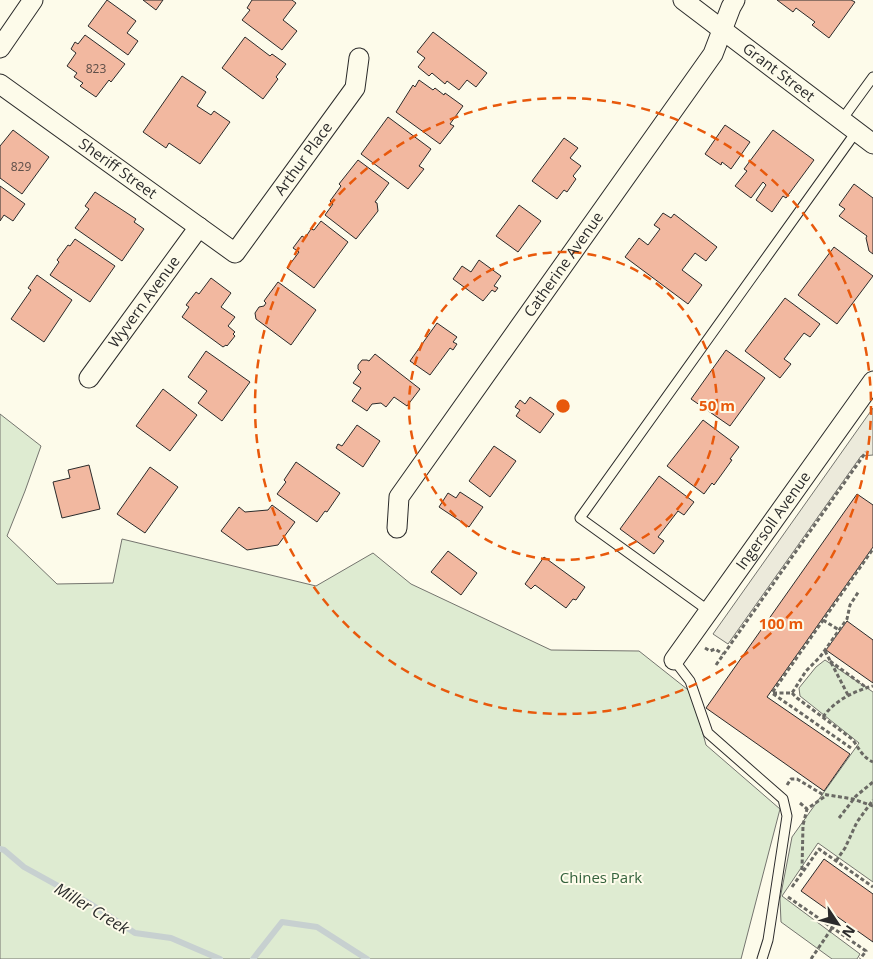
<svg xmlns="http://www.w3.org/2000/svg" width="873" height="959" viewBox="0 0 873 959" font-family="'Open Sans',sans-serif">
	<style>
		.green { fill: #deebd1; stroke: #74746e }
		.parking { fill: #eceadb; stroke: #74746e }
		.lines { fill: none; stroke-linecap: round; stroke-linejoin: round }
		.stream { stroke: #c7d0d0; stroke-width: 6 }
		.building { fill: #f2b8a0; stroke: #2b2b2b }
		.service-casing { stroke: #2b2b2b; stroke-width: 11 }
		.minor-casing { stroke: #2b2b2b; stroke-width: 21 }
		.path { stroke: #6a6964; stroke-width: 3; stroke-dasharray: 4 2.5; stroke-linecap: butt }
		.service { stroke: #fdfbea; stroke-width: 9 }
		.minor { stroke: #fdfbea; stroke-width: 19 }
		.ring { fill: none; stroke: #e8590c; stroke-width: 2.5; stroke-dasharray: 9 6 }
		.labels { text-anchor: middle; stroke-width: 4; stroke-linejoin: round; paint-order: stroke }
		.number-label { font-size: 12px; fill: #5d4e48 }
		.street-label { font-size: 15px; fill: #2b2b2b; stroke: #fdfbea }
		.park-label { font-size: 15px; fill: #34623c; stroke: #fdfbea }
		.water-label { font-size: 16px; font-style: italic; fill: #2b2b2b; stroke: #fdfbea }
		.centre { fill: #e8590c; stroke: #fdfbea; stroke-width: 2.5 }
		.ring-label { font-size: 15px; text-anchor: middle; font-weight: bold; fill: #e8590c; stroke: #fdfbea; stroke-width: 4; stroke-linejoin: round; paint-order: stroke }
	</style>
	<rect width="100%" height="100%" fill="#fdfbea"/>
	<path class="green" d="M0 414 41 446 25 491 7 536 57 584 113 583 122 539 316 586 373 553 411 584 551 650 639 651 692 693 706 745 780 809 741 959H0Z
		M825 660 873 692V882L818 843 782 896 860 954 857 959H832L781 922 780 899 792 837 859 743 800 696 799 688 816 667Z"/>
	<path class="parking" d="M873 408V455L861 456 728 644 713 634Z"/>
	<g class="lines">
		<path class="stream" d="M0 849 4 850 24 867 89 903 135 933 171 938 220 959
			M253 959 282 922 317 927 367 959"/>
	</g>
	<path class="building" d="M107 0 136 21 127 33 138 41 128 55 88 26Z
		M143 0H163L156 10Z
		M252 0H292L296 3 283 20 297 31 282 50 242 20 250 10 247 8Z
		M777 0H851L855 2 829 38 812 25 815 22 796 8 793 12Z
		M433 32 487 73 476 87 467 80 459 90 447 81 445 84 432 73 429 76 418 67 425 58 417 52Z
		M85 35 125 64 111 82 109 80 96 97 80 86 83 83 74 77 77 73 67 66 76 53 71 49 75 42 78 44Z
		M245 37 270 56 272 54 286 64 276 77 278 79 263 99 222 68Z
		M182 76 206 92 197 106 211 115 214 111 230 122 200 164 169 143 166 148 143 132Z
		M419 80 433 90 435 88 444 95 445 93 463 106 450 124 454 126 440 144 396 112 413 85 415 87Z
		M388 117 431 149 419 166 424 169 408 189 361 154Z
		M725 125 750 142 731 169 722 162 721 165 705 154Z
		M13 130 49 157 22 194 0 178V146Z
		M773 130 814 160 786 198 783 196 772 212 756 200 766 185 763 182 751 198 735 186 747 171 744 169Z
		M564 138 578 148 570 158 581 166 573 176 576 179 567 192 564 190 557 199 532 181Z
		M358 160 389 183 375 202 377 203 378 211 356 239 325 215 333 204 330 201 341 186 339 184Z
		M854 184 873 198V254L869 251 866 238 867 236 839 216 845 209 839 205Z
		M0 186 25 204 13 221 4 215 0 221Z
		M95 192 136 219 134 222 144 229 122 261 75 228 89 209 85 206Z
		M519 205 541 221 518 252 496 236Z
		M663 213 671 218 674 214 717 247 706 261 695 253 682 270 702 285 688 304 625 257 639 238 648 245 660 229 654 225Z
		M321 221 348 242 314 288 287 268 299 252 293 248 302 236 305 238 311 229 314 230Z
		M75 239 115 266 90 302 50 275 59 262 57 260 68 245 70 246Z
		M834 247 873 276 837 324 798 295Z
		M479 260 501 276 494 286 498 288 495 292 492 290 483 301 453 279 462 266 471 272Z
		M37 275 72 300 44 342 11 319 31 290 28 288Z
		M211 278 231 293 221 307 235 317 228 326 235 332 233 334 235 336 227 346 226 345 223 347 182 317 189 307 186 305 196 292 199 294Z
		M278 282 316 310 291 345 256 319 255 313 259 307 264 306 266 303 264 301Z
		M785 298 820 324 810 337 804 333 784 359 791 364 780 378 745 351Z
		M437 323 457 337 453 342 457 344 453 350 450 348 430 375 410 361Z
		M726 350 765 378 730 426 691 399Z
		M206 351 250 382 222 421 198 403 207 391 188 377Z
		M375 354 420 389 407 406 394 397 386 407 381 403 372 404 367 411 352 401 361 388 353 383 361 372 358 369V365L362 360H367L369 361Z
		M163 389 197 415 170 451 136 426Z
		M530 397 554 414 540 433 516 416 520 410 515 407 520 400 525 404Z
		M703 420 739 447 730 459 732 460 714 485 712 483 704 494 667 466Z
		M357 425 380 441 363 467 336 448 338 444 342 446Z
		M494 446 516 461 490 497 469 481Z
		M296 462 340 493 327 512 325 511 317 522 277 494 286 482 284 480Z
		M89 465 100 509 62 518 53 482 70 478 68 470Z
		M150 467 178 487 145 533 117 514Z
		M659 476 694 502 684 515 678 511 658 537 664 541 654 554 620 529Z
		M460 492 483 507 469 527 439 507 448 493 456 498Z
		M857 494 873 505V547L767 697 850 754 824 791 706 708Z
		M272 505 295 522 278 545 247 550 221 531 239 507 245 512 268 510Z
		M448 551 477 573 461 595 431 572Z
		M544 557 585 587 576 600 573 599 566 608 535 585 531 589 525 584Z
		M847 621 873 640V683L826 650Z
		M824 859 873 894V942L801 891Z"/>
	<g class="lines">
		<g class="service-casing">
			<path id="service" d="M841 121 873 77
				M709 611 580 518 856 132
				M674 660 690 681 708 733 783 799 787 816 768 940 762 959"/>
		</g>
		<g class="minor-casing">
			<g id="minor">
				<path id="s1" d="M683 0 873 144"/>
				<path d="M0 48 33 0"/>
				<path id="s2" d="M0 84 235 253 355 88 359 58"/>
				<path id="s3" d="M89 378 199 227"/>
				<path id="s4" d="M397 528 399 497 713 54 731 7 735 0"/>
				<path id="s5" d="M674 660 873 381"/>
			</g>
		</g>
		<path class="path" d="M823 620 839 630
			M705 648 710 651 715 649 723 654
			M825 651 848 695
			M830 661 867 688
			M716 665 866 452
			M773 693H792L806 671 820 657 847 619 850 605 859 591
			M792 693 797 698 852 739C859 748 862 757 873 762
			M823 717C834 701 854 691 873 686
			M851 748 772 693 873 549
			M787 785 791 779H797L822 794 853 799 873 806
			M800 803 807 809 827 795
			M839 818 856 796 873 782
			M836 861 845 848 857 822 873 800
			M802 870 803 825 807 809
			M792 887 819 849 873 887
			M788 897 866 951 860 959
			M811 959 832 928"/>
		<use href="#service" class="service"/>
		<use href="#minor" class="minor"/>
	</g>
	<g class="ring">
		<circle cx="563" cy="406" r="154"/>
		<circle cx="563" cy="406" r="308"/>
	</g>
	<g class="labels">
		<g class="number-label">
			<text x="96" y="73">823</text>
			<text x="21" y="171">829</text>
		</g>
		<g class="street-label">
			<text dy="5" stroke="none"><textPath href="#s1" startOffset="120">Grant Street</textPath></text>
			<text dy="5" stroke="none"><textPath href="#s2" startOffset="406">Arthur Place</textPath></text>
			<text dy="5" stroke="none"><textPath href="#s2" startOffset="145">Sheriff Street</textPath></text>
			<text dy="5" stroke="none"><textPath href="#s4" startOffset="316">Catherine Avenue</textPath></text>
			<text dy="5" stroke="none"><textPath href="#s3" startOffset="94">Wyvern Avenue</textPath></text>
			<text dy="5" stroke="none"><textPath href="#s5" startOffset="171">Ingersoll Avenue</textPath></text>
		</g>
		<g class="park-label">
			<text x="601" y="883">Chines Park</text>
		</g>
		<g class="water-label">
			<text transform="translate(92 908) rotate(31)" y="6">Miller Creek</text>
		</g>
	</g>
	<circle cx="563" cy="406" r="8" class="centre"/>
	<g class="ring-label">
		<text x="717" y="411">50 m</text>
		<text x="781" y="629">100 m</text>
	</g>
	<g transform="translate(838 924) rotate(125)" stroke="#fdfbea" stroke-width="4" paint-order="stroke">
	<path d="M0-4L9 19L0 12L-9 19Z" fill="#2b2b2b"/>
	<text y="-8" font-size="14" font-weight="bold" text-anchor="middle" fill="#2b2b2b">N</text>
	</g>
</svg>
